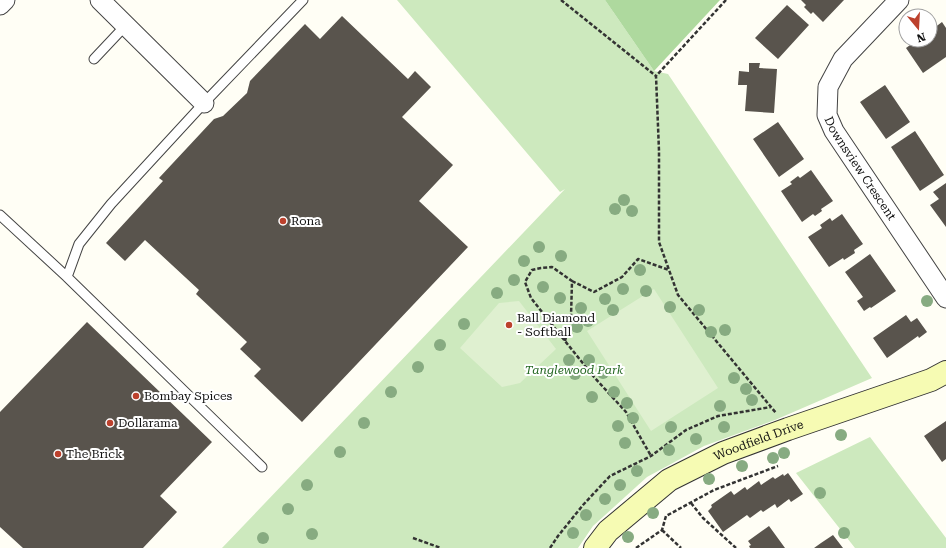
<svg xmlns="http://www.w3.org/2000/svg" width="946" height="548" viewBox="0 0 946 548" font-family="'Roboto Serif',serif">
	<style>
		.green { fill: #cde9be }
		.forest { fill: #aed99e }
		.pitch { fill: #dff0d0 }
		.building { fill: #59544d }
		.lines { fill: none; stroke-linecap: round; stroke-linejoin: round }
		.lane-casing { stroke: #444; stroke-width: 11 }
		.street-casing { stroke: #444; stroke-width: 21 }
		.secondary-casing { stroke: #333; stroke-width: 24 }
		.path { stroke: #333; stroke-width: 2.5; stroke-dasharray: 4 2; stroke-linecap: butt }
		.lane { stroke: #fff; stroke-width: 9 }
		.street { stroke: #fff; stroke-width: 19 }
		.secondary { stroke: #f6fbb3; stroke-width: 22 }
		.tree { fill: #87ab81 }
		.poi-dot { fill: #bc412d; stroke: #fff; stroke-width: 1.5 }
		.labels { text-anchor: middle; stroke-width: 4; stroke-linejoin: round; paint-order: stroke }
		.street-label { font-size: 12px; fill: #111; stroke: #fff }
		.poi-label { font-size: 12px; fill: #111; stroke: #fff; text-anchor: start }
		.park-label { font-size: 12px; font-style: italic; fill: #246722; stroke: #fff }
	</style>
	<rect width="100%" height="100%" fill="#fffef5"/>
	<path class="green" d="M397 0H605L654 71 668 74 872 378 775 420 704 446 647 477 593 526 578 548H222L565 189 560 192Z
		M870 437 946 538V548H855L796 473Z"/>
	<path class="forest" d="M605 0H720L654 71Z"/>
	<path class="pitch" d="M654 289 718 388 651 431 587 331Z
		M519 301 556 349 520 383 502 387 460 348 499 303Z"/>
	<path class="building" d="M801 0H844L823 22 813 12 811 14 804 7 806 5Z
		M787 5 809 25 778 59 755 38Z
		M342 16 408 79 415 71 431 87 402 117 453 165 419 201 468 247 302 422 254 376 261 369 240 349 247 342 196 294 199 290 145 240 125 261 106 243 163 181 159 178 214 119 223 116 247 93 250 81 305 24 320 39Z
		M942 22 946 28V57L923 73 906 48 917 40H930V31Z
		M749 63H760L759 68 777 69 774 113 745 111 747 85H738L739 71 749 72Z
		M885 85 910 122 886 139 860 102Z
		M778 122 804 159 779 177 753 139Z
		M915 131 944 175 920 191 891 147Z
		M811 170 833 201 821 209 822 211 815 216 813 214 802 222 781 191 792 184 790 182 798 176 800 178Z
		M946 183V227L930 205 939 199 933 192Z
		M842 214 863 244 854 250 855 253 844 260 843 258 829 267 808 237 822 228 820 225 830 218 832 221Z
		M870 254 896 291 871 308 870 307 864 311 857 301 863 297 845 272Z
		M906 315 911 322 917 318 927 332 919 338 918 336 887 358 873 338Z
		M87 322 212 442 160 496 177 512 143 548H23L0 527V412Z
		M946 421V459L942 462 924 436Z
		M788 473 803 494 791 502 789 499 777 508 775 504 763 512 761 510 750 518 747 515 723 532 708 511 712 507 711 505 731 491 734 495 745 487 747 490 759 481 761 485 773 477 775 479 783 474 784 476Z
		M769 526 785 548H750L749 546 751 545 748 541Z
		M833 535 843 548H814L821 543Z"/>
	<g class="lines">
		<g class="lane-casing">
			<path id="lane" d="M94 59 126 25
				M0 215 67 277 262 467
				M67 277 79 244 111 204 204 103 303 0"/>
		</g>
		<g class="street-casing">
			<g id="street">
				<path d="M100 0 204 103"/>
				<path id="s1" d="M899 0 843 59 828 87 827 115 834 131 946 298"/>
				<path d="M0 5 5 0"/>
			</g>
		</g>
		<g class="secondary-casing">
			<g id="secondary">
				<path id="s2" d="M595 548 608 531 669 480 723 453 788 429 931 380 946 372"/>
			</g>
		</g>
		<path class="path" d="M561 0 656 76
			M726 0 656 76 659 151V242L678 295 776 413
			M572 281 594 292 622 277 638 259 669 270
			M565 341 571 317 572 281 552 267 541 268 532 270 525 282 531 298 565 341 594 377 626 412 651 456
			M691 503 703 518 736 548
			M662 530 681 548
			M413 538 441 548
			M550 548 558 536 583 505 610 476 651 456 686 430 718 416 771 407
			M636 548 662 530 666 516 714 490 778 466"/>
		<use href="#lane" class="lane"/>
		<use href="#street" class="street"/>
		<use href="#secondary" class="secondary"/>
	</g>
	<g class="tree">
		<circle cx="624" cy="200" r="6"/>
		<circle cx="615" cy="209" r="6"/>
		<circle cx="632" cy="211" r="6"/>
		<circle cx="539" cy="247" r="6"/>
		<circle cx="561" cy="256" r="6"/>
		<circle cx="524" cy="261" r="6"/>
		<circle cx="640" cy="270" r="6"/>
		<circle cx="514" cy="280" r="6"/>
		<circle cx="543" cy="287" r="6"/>
		<circle cx="623" cy="289" r="6"/>
		<circle cx="646" cy="291" r="6"/>
		<circle cx="497" cy="293" r="6"/>
		<circle cx="560" cy="298" r="6"/>
		<circle cx="605" cy="299" r="6"/>
		<circle cx="927" cy="301" r="6"/>
		<circle cx="670" cy="307" r="6"/>
		<circle cx="581" cy="308" r="6"/>
		<circle cx="613" cy="310" r="6"/>
		<circle cx="699" cy="310" r="6"/>
		<circle cx="588" cy="321" r="6"/>
		<circle cx="464" cy="324" r="6"/>
		<circle cx="577" cy="327" r="6"/>
		<circle cx="725" cy="330" r="6"/>
		<circle cx="711" cy="332" r="6"/>
		<circle cx="440" cy="345" r="6"/>
		<circle cx="569" cy="360" r="6"/>
		<circle cx="589" cy="360" r="6"/>
		<circle cx="418" cy="367" r="6"/>
		<circle cx="603" cy="373" r="6"/>
		<circle cx="575" cy="374" r="6"/>
		<circle cx="734" cy="378" r="6"/>
		<circle cx="746" cy="389" r="6"/>
		<circle cx="391" cy="392" r="6"/>
		<circle cx="614" cy="392" r="6"/>
		<circle cx="592" cy="397" r="6"/>
		<circle cx="752" cy="400" r="6"/>
		<circle cx="627" cy="403" r="6"/>
		<circle cx="720" cy="406" r="6"/>
		<circle cx="633" cy="418" r="6"/>
		<circle cx="364" cy="423" r="6"/>
		<circle cx="618" cy="426" r="6"/>
		<circle cx="671" cy="427" r="6"/>
		<circle cx="724" cy="427" r="6"/>
		<circle cx="841" cy="435" r="6"/>
		<circle cx="696" cy="439" r="6"/>
		<circle cx="625" cy="443" r="6"/>
		<circle cx="669" cy="450" r="6"/>
		<circle cx="340" cy="452" r="6"/>
		<circle cx="784" cy="453" r="6"/>
		<circle cx="773" cy="458" r="6"/>
		<circle cx="742" cy="466" r="6"/>
		<circle cx="637" cy="471" r="6"/>
		<circle cx="709" cy="479" r="6"/>
		<circle cx="307" cy="485" r="6"/>
		<circle cx="620" cy="485" r="6"/>
		<circle cx="820" cy="493" r="6"/>
		<circle cx="605" cy="499" r="6"/>
		<circle cx="288" cy="509" r="6"/>
		<circle cx="653" cy="513" r="6"/>
		<circle cx="586" cy="515" r="6"/>
		<circle cx="573" cy="533" r="6"/>
		<circle cx="844" cy="533" r="6"/>
		<circle cx="312" cy="534" r="6"/>
		<circle cx="628" cy="537" r="6"/>
		<circle cx="263" cy="538" r="6"/>
	</g>
	<g class="poi-dot">
		<circle cx="283" cy="221" r="4"/>
		<circle cx="509" cy="325" r="4"/>
		<circle cx="136" cy="396" r="4"/>
		<circle cx="110" cy="423" r="4"/>
		<circle cx="58" cy="454" r="4"/>
	</g>
	<g class="labels">
		<g class="street-label">
			<text dy="4" stroke="none"><textPath href="#s1" startOffset="204">Downsview Crescent</textPath></text>
			<text dy="4" stroke="none"><textPath href="#s2" startOffset="199">Woodfield Drive</textPath></text>
		</g>
		<g class="poi-label">
			<text x="291" y="225">Rona</text>
			<text x="517" y="322">Ball Diamond<tspan x="517" dy="14">- Softball</tspan></text>
			<text x="144" y="400">Bombay Spices</text>
			<text x="118" y="427">Dollarama</text>
			<text x="66" y="458">The Brick</text>
		</g>
		<g class="park-label">
			<text x="574" y="374">Tanglewood Park</text>
		</g>
	</g>
	<g transform="translate(918 28) rotate(162)"><circle r="19" fill="#ffffff" stroke="#a0a0a0"/>
	<path d="M0-3L7 15L0 10L-7 15Z" fill="#bc412d"/>
	<text y="-6" font-size="11" font-weight="bold" text-anchor="middle" fill="#111111">N</text>
	</g>
</svg>
